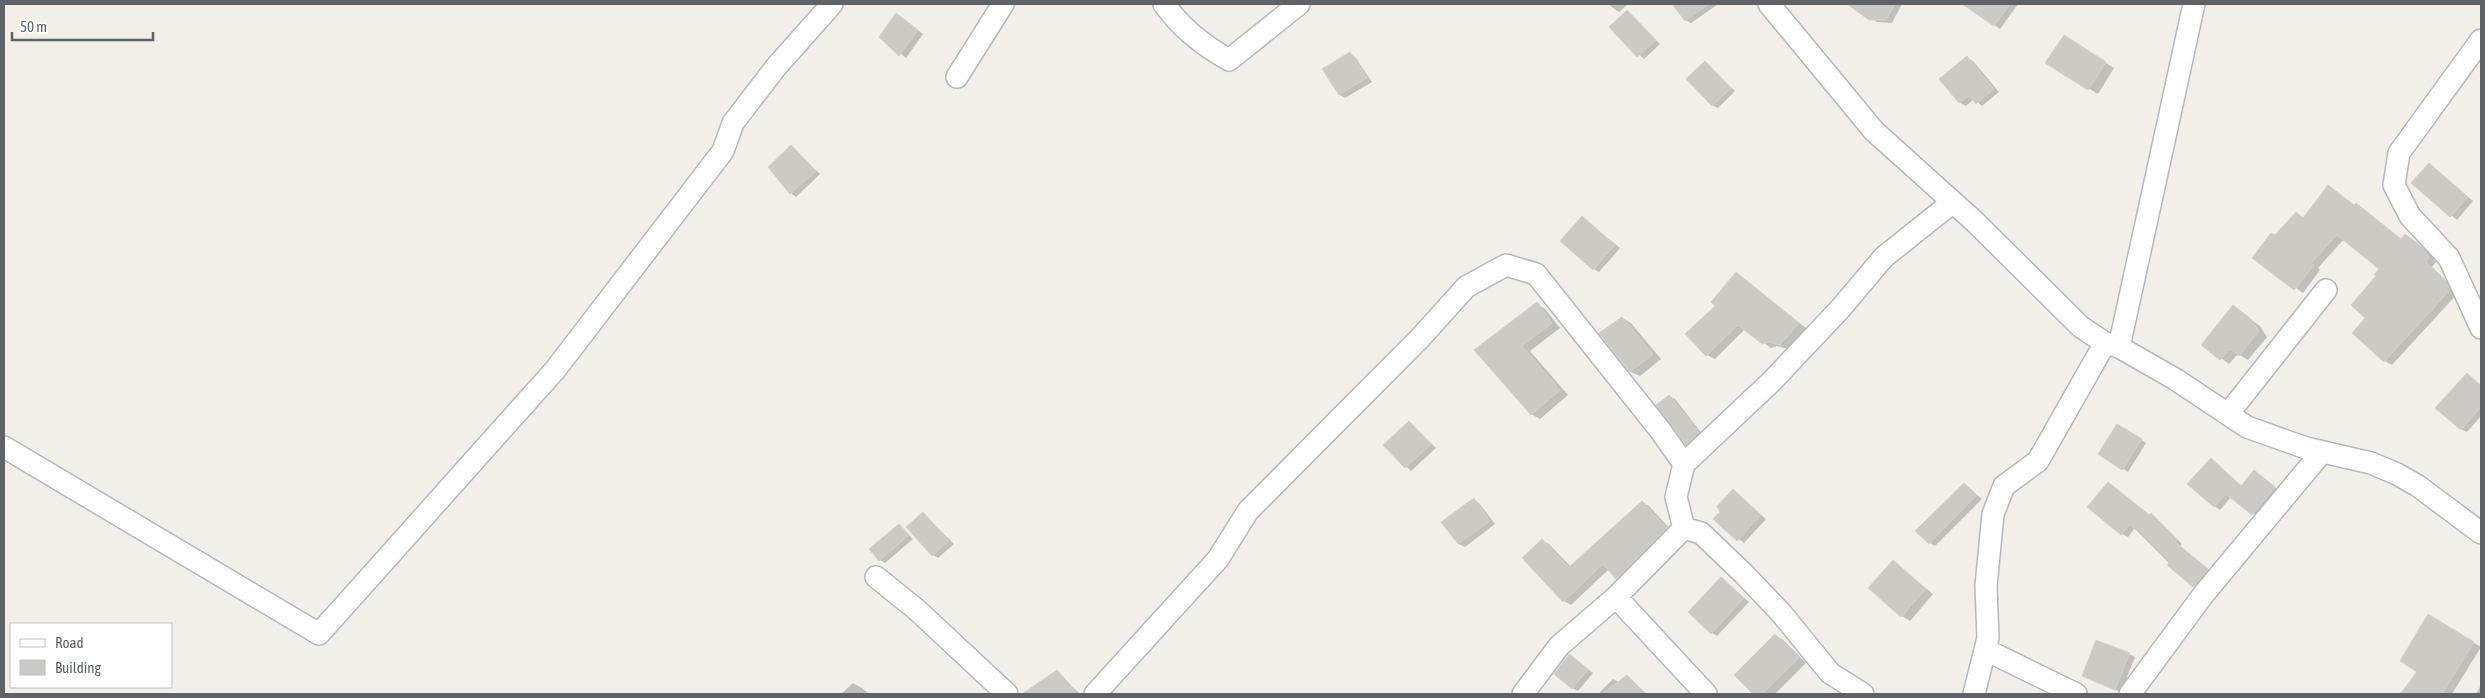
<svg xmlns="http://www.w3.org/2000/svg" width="2485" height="698" viewBox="0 0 2485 698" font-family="'Asap Condensed',sans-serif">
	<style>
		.shadow { fill: #0003 }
		.building { fill: #cccac5; stroke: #d6d1c6 }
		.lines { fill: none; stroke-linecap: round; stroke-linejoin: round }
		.street-casing { stroke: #b5b8bc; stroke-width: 24 }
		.street { stroke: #fff; stroke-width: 21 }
	</style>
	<rect width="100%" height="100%" fill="#f1efe8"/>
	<path class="shadow" d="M1608 4H1628L1619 12Z
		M1674 4H1716L1717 5 1691 23 1685 20Z
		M1849 4H1902L1892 23 1877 22Z
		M1968 4H2018L2000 29 1967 6Z
		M1627 11 1660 44 1644 59 1610 27Z
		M897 14 923 34 906 58 881 37Z
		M2072 42 2114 68 2098 94 2047 63Z
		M1350 54 1355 57 1372 82 1345 98 1340 95 1324 70Z
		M1967 58 1973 61 1999 92 1982 106 1974 99 1966 106 1960 103 1941 79Z
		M1705 63 1735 91 1718 108 1712 105Z
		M791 147 820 174 796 197 791 193 770 167Z
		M2429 164 2473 201 2457 220 2413 183Z
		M2296 214 2304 218 2402 240H2412L2430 253 2436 262 2432 267 2453 287 2457 294 2392 365 2385 361 2378 276 2381 268 2344 239 2318 268 2320 270 2303 293 2254 257Z
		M1582 217 1620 248 1599 272 1594 269Z
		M1736 273 1806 328 1788 349 1777 346 1771 348 1745 329 1715 359 1707 355 1717 306Z
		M1537 304 1545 309 1560 328 1530 351 1568 395 1540 419 1531 414 1476 350Z
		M2233 307 2260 326 2267 337 2248 360 2238 354 2229 364 2203 344Z
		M1622 318 1631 323 1661 359 1640 376 1631 372 1601 334Z
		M2467 374 2481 385V416L2467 432 2461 429Z
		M1669 396 1675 399 1704 436 1692 447 1687 444Z
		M1410 423 1436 448 1411 471 1385 445Z
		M2118 425 2146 443 2128 472 2100 454Z
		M2211 460 2242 486 2260 475 2280 491 2259 517 2231 497 2220 510 2214 506Z
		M1964 484 1982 499 1935 546 1930 543Z
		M2113 486 2150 515 2156 518 2182 544 2180 546 2213 573 2200 589 2169 565 2170 563 2135 528 2128 537 2122 534Z
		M1733 491 1766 519 1744 543 1715 519Z
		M1474 500 1479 503 1495 524 1465 547 1459 544 1443 522Z
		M1642 502 1649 506 1673 532 1624 582 1609 569 1571 605 1564 601 1542 540 1549 544 1571 567Z
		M923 513 954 544 938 558 933 555Z
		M899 526 913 539 885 563 880 560Z
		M1893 562 1933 594 1910 621 1902 616Z
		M1722 579 1749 602 1717 636 1712 633Z
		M2428 615 2481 647 2452 694H2401L2419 671Z
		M1775 635 1783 640 1806 663 1775 694H1755L1736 675Z
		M2129 654 2135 657 2121 692 2083 676Z
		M1570 655 1593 673 1578 691 1572 688Z
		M1057 672 1080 694H1031L1029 691Z
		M1627 676 1647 694H1601L1600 692 1613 679 1619 682Z
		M853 683 862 688 869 694H841Z
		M2481 685V694H2476Z"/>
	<path class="building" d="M1672 4H1709L1685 21Z
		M1847 4H1895L1886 20H1869Z
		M1962 4H2010L1994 26Z
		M1627 10 1656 40 1637 57 1609 27Z
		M896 13 918 30 899 56 879 37Z
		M2064 35 2106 62 2088 90 2045 63Z
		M1350 52 1367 78 1339 95 1322 69Z
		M1967 56 1994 89 1976 104 1969 96 1959 103 1939 79Z
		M1705 61 1731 88 1712 106 1686 79Z
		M791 145 816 171 790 194 768 167Z
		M2429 163 2468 197 2450 217 2411 183Z
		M2328 185 2354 205 2356 203 2401 239 2405 234 2422 247 2429 257 2426 262 2446 281 2450 290 2384 362 2352 333 2365 318 2351 305 2376 276 2374 275 2379 269 2337 235 2311 263 2314 265 2294 290 2252 258 2271 233 2275 235 2296 212 2303 218Z
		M1582 216 1615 245 1593 270 1560 241Z
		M1736 272 1799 323 1780 345 1768 342 1762 344 1738 325 1706 356 1685 334 1715 306 1711 302Z
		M1537 302 1552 323 1522 346 1560 390 1531 415 1474 350Z
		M2233 305 2251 319 2259 331 2239 356 2230 349 2220 360 2201 345Z
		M1622 317 1653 354 1630 372 1599 333Z
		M2467 373 2481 386V407L2461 430 2435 408Z
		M1669 395 1699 432 1686 445 1656 405Z
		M1409 421 1431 444 1405 468 1383 445Z
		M2117 424 2142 439 2122 470 2098 454Z
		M2211 458 2241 486 2254 470 2275 487 2252 515 2226 494 2214 507 2187 484Z
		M2108 482 2149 515 2151 513 2177 540 2175 542 2208 569 2193 587 2167 565 2169 563 2130 524 2121 535 2087 507Z
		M1964 483 1977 495 1929 544 1915 531Z
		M1733 489 1761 515 1737 541 1713 519 1720 512 1717 506Z
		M1474 498 1490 521 1458 544 1441 522Z
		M1642 501 1667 528 1616 579 1603 564 1563 602 1522 558 1542 539 1569 567Z
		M923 512 949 541 932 556 906 527Z
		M899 524 909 535 879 561 869 549Z
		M1893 560 1926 589 1901 617 1868 588Z
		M1721 577 1744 598 1711 634 1688 612Z
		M2428 614 2474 642 2442 694H2400L2417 672 2400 661Z
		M1775 634 1799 658 1762 694H1753L1734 675Z
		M2096 640 2130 653 2115 690 2082 676Z
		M1569 654 1588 669 1572 689 1554 674Z
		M1057 670 1078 694H1022Z
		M1627 675 1646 694H1602Z"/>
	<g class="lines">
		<g class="street-casing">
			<path id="street" d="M1164 4C1182 29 1203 45 1229 60L1299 4
				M1769 4 1874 131 1974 221 2081 327 2105 343 2119 347 2175 379 2247 427 2306 448 2371 463 2397 474 2418 486 2481 533
				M2481 40 2399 153 2394 185 2410 216 2449 258 2481 328
				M957 77 1003 4
				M2119 347 2194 4
				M2228 414 2326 290
				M4 447 319 634 555 370 723 151 733 123 776 67 832 4
				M1684 528 1701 533 1744 574 1782 614 1830 673 1863 694
				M876 577 917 610 1007 694
				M1616 597 1706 694
				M1986 650 2076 694
				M1095 694 1218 559 1248 511 1422 336 1466 287 1506 265 1536 274 1660 430 1684 464 1772 381 1840 309 1884 257 1953 202
				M1523 694 1559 646 1616 597 1684 528 1676 497 1684 464
				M1974 694 1988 638 1986 586 1993 514 2004 486 2038 461 2105 343
				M2130 694 2203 595 2322 452"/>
		</g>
		<use href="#street" class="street"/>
	</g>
	<rect width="2485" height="698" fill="none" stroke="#5f6368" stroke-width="10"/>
	<rect x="10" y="623" width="162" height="65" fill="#ffffff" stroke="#bfc1c3"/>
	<rect x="20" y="639" width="25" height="8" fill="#ffffff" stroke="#bfc1c3"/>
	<text x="55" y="648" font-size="15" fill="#5f6368">Road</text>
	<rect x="20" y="660" width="25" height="15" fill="#cccac5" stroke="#bfc1c3"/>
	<text x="55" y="673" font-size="15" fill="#5f6368">Building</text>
	<path d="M12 32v8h141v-8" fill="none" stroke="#5f6368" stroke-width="2.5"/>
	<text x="20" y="32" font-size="15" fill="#5f6368" stroke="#ffffff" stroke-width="4" paint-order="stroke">50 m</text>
</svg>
